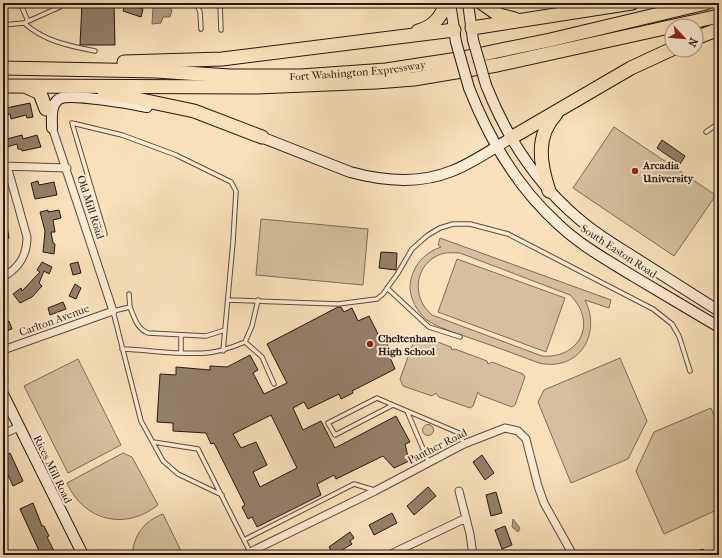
<svg xmlns="http://www.w3.org/2000/svg" width="722" height="558" viewBox="0 0 722 558" font-family="'IM FELL French Canon',serif">
	<style>
		.green { fill: #d6bf9e; stroke: #7e6b57; fill-rule: evenodd }
		.water { fill: #b29c81; stroke: #7a6754 }
		.building { fill: #948069; stroke: #251710; fill-rule: evenodd }
		.lines { fill: none; stroke-linecap: round; stroke-linejoin: round }
		.lane-casing { stroke: #5a4a3b; stroke-width: 5.5 }
		.street-casing { stroke: #5a4a3b; stroke-width: 9 }
		.secondary-casing { stroke: #251710; stroke-width: 12 }
		.highway-casing { stroke: #251710; stroke-width: 15 }
		.lane { stroke: #fcecd3; stroke-width: 3.5 }
		.street { stroke: #fcecd3; stroke-width: 7 }
		.secondary { stroke: #fcecd3; stroke-width: 10 }
		.highway { stroke: #fae1bb; stroke-width: 13 }
		.secondary-bridge-casing { stroke: #251710; stroke-width: 12; stroke-linecap: butt }
		.secondary-bridge { stroke: #fcecd3; stroke-width: 10 }
		.poi-dot { fill: #8f2418; stroke: #fcecd3; stroke-width: 1.5 }
		.labels { text-anchor: middle; stroke-width: 4; stroke-linejoin: round; paint-order: stroke }
		.street-label { font-size: 11px; fill: #251710; stroke: #fcecd3 }
		.poi-label { font-size: 11px; font-weight: bold; fill: #251710; stroke: #fcecd3; text-anchor: start }
	</style>
	<rect width="100%" height="100%" fill="#fae1bb"/>
	<filter id="stains"><feTurbulence type="fractalNoise" baseFrequency=".005" numOctaves="4"/><feColorMatrix values="0 0 0 0 .2 0 0 0 0 .09 0 0 0 0 .02 0 0 0 .5 -.17"/></filter>
	<radialGradient id="worn" r=".72"><stop offset=".6" stop-color="#630" stop-opacity="0"/><stop offset="1" stop-color="#630" stop-opacity=".3"/></radialGradient>
	<path class="green" d="M614 127 714 194V198L674 256 573 188Z
		M261 219 368 229 363 285 256 275Z
		M440 238 611 300 609 308 585 300C602 334 579 372 539 363 515 354 491 345 467 337 454 332 438 328 427 320 416 311 407 294 411 279 415 263 426 252 441 247L438 245ZM460 253 570 295C598 322 580 359 542 356L432 315C411 298 414 264 441 254 447 252 454 253 460 253Z
		M457 259 565 298 546 352 438 312Z
		M419 335 451 347 452 350 455 349 487 361 488 364 492 362 523 374 525 377 515 405 512 407 480 395 478 392 473 406 470 408 439 397 436 393 432 396 403 386 400 379 415 338Z
		M620 358 647 421 628 459 571 483 538 402 544 390Z
		M78 359 121 445 68 473 24 386Z
		M711 408 719 427V509L664 534 636 471 654 432Z
		M422.5 430a5.5 5.5 0 1 1 11 0a5.5 5.5 0 1 1-11 0Z
		M123 453 132 457 158 505C125 531 84 521 67 483Z
		M163 514 183 555H132C134 535 144 521 163 514Z"/>
	<path class="water" d="M157 3H168L167 6 172 10 170 17H163L161 23 152 24 153 7Z
		M513 519 520 528 518 532 512 527Z"/>
	<path class="building" d="M82 3H114L115 45H80Z
		M126 3H133L132 5 143 9 141 17 123 11Z
		M30 103 33 117 27 118 26 115 11 119 10 114 7 115 6 108Z
		M22 135 23 139 37 135 41 147 22 151 21 149H18L17 144 3 148V140Z
		M662 140 685 156 680 164 657 148Z
		M38 181 39 185 54 182 57 195 35 199 31 183Z
		M48 210V212L59 210 61 218 53 220 55 232H51L53 243 55 244 54 254 43 252 45 231 40 212Z
		M5 216 9 238 3 239V217Z
		M381 252 397 253 396 270 379 268Z
		M42 262 52 267 49 274 44 271 39 283 42 286 32 297 20 303 13 294 21 288 22 291 40 272 37 270Z
		M78 262 81 273 73 275 70 264Z
		M75 284 81 288 76 299 69 296Z
		M63 302 66 309 50 315 48 308Z
		M338 307H341L344 312 352 308 358 321 369 316 379 336 382 334 391 352 388 353 395 369 352 391 353 393 341 399 339 394 308 409 304 402 293 408 303 430 321 421 335 448 396 416 410 442 405 444 409 461 394 468 383 456 336 479 334 475 317 484 321 495 257 527 252 517 248 519 242 507 245 505 214 443 211 444 206 433 173 431V423L157 422 160 374 176 375V367L210 370V366L227 367 250 355 258 370 253 373 264 394 287 383 267 344ZM271 415 297 468 260 487 253 472 267 465 256 442 241 448 233 434Z
		M9 321 12 329 3 332V323Z
		M10 453 23 481 13 486 5 468 3 470V457Z
		M482 455 494 473 485 480 473 462Z
		M428 487 436 496 414 515 407 506Z
		M496 492 502 513 491 516 486 495Z
		M33 503 42 526H44L49 536 47 537 56 555H41L20 509Z
		M392 513 397 523 374 535 369 525Z
		M505 526 512 545 502 549 495 530Z
		M350 532 354 538 350 541 352 544 334 555 329 547Z
		M703 549 705 555H688Z"/>
	<g class="lines">
		<g class="lane-casing">
			<path id="lane" d="M20 3 28 21
				M196 3 200 12 201 29
				M220 3 221 30
				M24 23C44 41 69 46 95 51
				M3 25 24 23 60 7 63 3
				M706 132 719 123
				M105 234 72 123 122 135 176 155 231 182 236 191 233 242 223 351
				M387 288 429 327 460 337
				M129 294 130 307
				M228 300 338 304 377 299 383 294 398 273 412 249 428 235 440 228 453 224H470L508 234 653 309 672 324 679 336 690 371
				M245 342 262 357 274 384
				M122 349C150 350 178 355 206 353 220 352 233 347 245 342L252 326 258 300
				M181 353V335
				M377 398 393 405 335 435 328 423Z
				M393 405 459 433 464 444
				M407 411 429 463
				M153 442 198 449 250 552
				M222 495 178 474 163 461 141 421 113 311 130 307C134 317 137 329 148 333L206 336 225 330
				M244 540 354 484 374 490"/>
		</g>
		<g class="street-casing">
			<path id="street" d="M3 166 67 168
				M3 277C19 268 27 256 27 237L7 166
				M3 350 113 311 51 124
				M3 434 19 427
				M459 491 470 534 473 555
				M244 555 375 491 464 444 505 428 518 431 526 439 538 486 544 503 573 555
				M389 555 466 518"/>
		</g>
		<g class="secondary-casing">
			<path id="secondary" d="M450 3 456 42
				M468 3 473 40
				M486 85C506 136 536 183 579 219 596 234 615 245 634 257 662 275 691 293 719 311
				M469 88C489 139 517 187 558 224 580 245 607 260 633 276 662 293 690 310 719 327
				M52 128C52 119 50 105 59 99 70 93 132 104 147 107
				M256 135 350 172C383 181 420 184 452 171 473 163 492 149 511 138
				M3 394 83 555"/>
		</g>
		<g class="highway-casing">
			<g id="highway">
				<path d="M482 3 499 15 515 19"/>
				<path d="M472 28 632 3"/>
				<path d="M418 31C433 27 441 18 446 3"/>
				<path d="M696 38 719 29"/>
				<path d="M124 62 222 59 454 30"/>
				<path id="s1" d="M3 68 156 71 230 76H301L386 70 458 59 550 40 706 3"/>
				<path d="M3 86 257 87 376 82 414 79 497 65 719 16"/>
				<path d="M27 87 40 93 46 109"/>
				<path d="M104 92 194 111 262 137"/>
				<path d="M511 138 631 68 672 49"/>
				<path d="M549 191C540 164 535 136 556 114"/>
			</g>
		</g>
		<use href="#lane" class="lane"/>
		<use href="#street" class="street"/>
		<use href="#secondary" class="secondary"/>
		<use href="#highway" class="highway"/>
		<g class="secondary-bridge-casing">
			<path id="secondary-bridge" d="M473 40 486 85
				M456 42 469 88"/>
		</g>
		<use href="#secondary-bridge" class="secondary-bridge"/>
	</g>
	<g class="poi-dot">
		<circle cx="635" cy="171" r="4"/>
		<circle cx="370" cy="344" r="4"/>
	</g>
	<g class="labels">
		<g class="street-label">
			<text dy="4" stroke="none"><textPath href="#s1" startOffset="355">Fort Washington Expressway</textPath></text>
			<text transform="translate(91 207) rotate(72)" y="4">Old Mill Road</text>
			<text transform="translate(619 251) rotate(33)" y="4">South Easton Road</text>
			<text transform="translate(54 320) rotate(-20)" y="4">Carlton Avenue</text>
			<text transform="translate(437 446) rotate(-27)" y="4">Panther Road</text>
			<text transform="translate(53 469) rotate(64)" y="4">Rices Mill Road</text>
		</g>
		<g class="poi-label">
			<text x="643" y="169">Arcadia<tspan x="643" dy="13">University</tspan></text>
			<text x="378" y="342">Cheltenham<tspan x="378" dy="13">High School</tspan></text>
		</g>
	</g>
	<rect width="722" height="558" fill="none" stroke="#fae1bb" stroke-width="16"/>
	<rect x="4" y="4" width="714" height="550" fill="none" stroke="#251710" stroke-width="2"/>
	<rect x="8" y="8" width="706" height="542" fill="none" stroke="#251710"/>
	<g transform="translate(684 38) rotate(116)"><circle r="19" fill="#fcecd3" stroke="#a69785"/>
	<path d="M0-3L7 15L0 10L-7 15Z" fill="#8f2418"/>
	<text y="-6" font-size="11" font-weight="bold" text-anchor="middle" fill="#251710">N</text>
	</g>
	<rect width="100%" height="100%" filter="url(#stains)"/>
	<rect width="100%" height="100%" fill="url(#worn)"/>
</svg>
